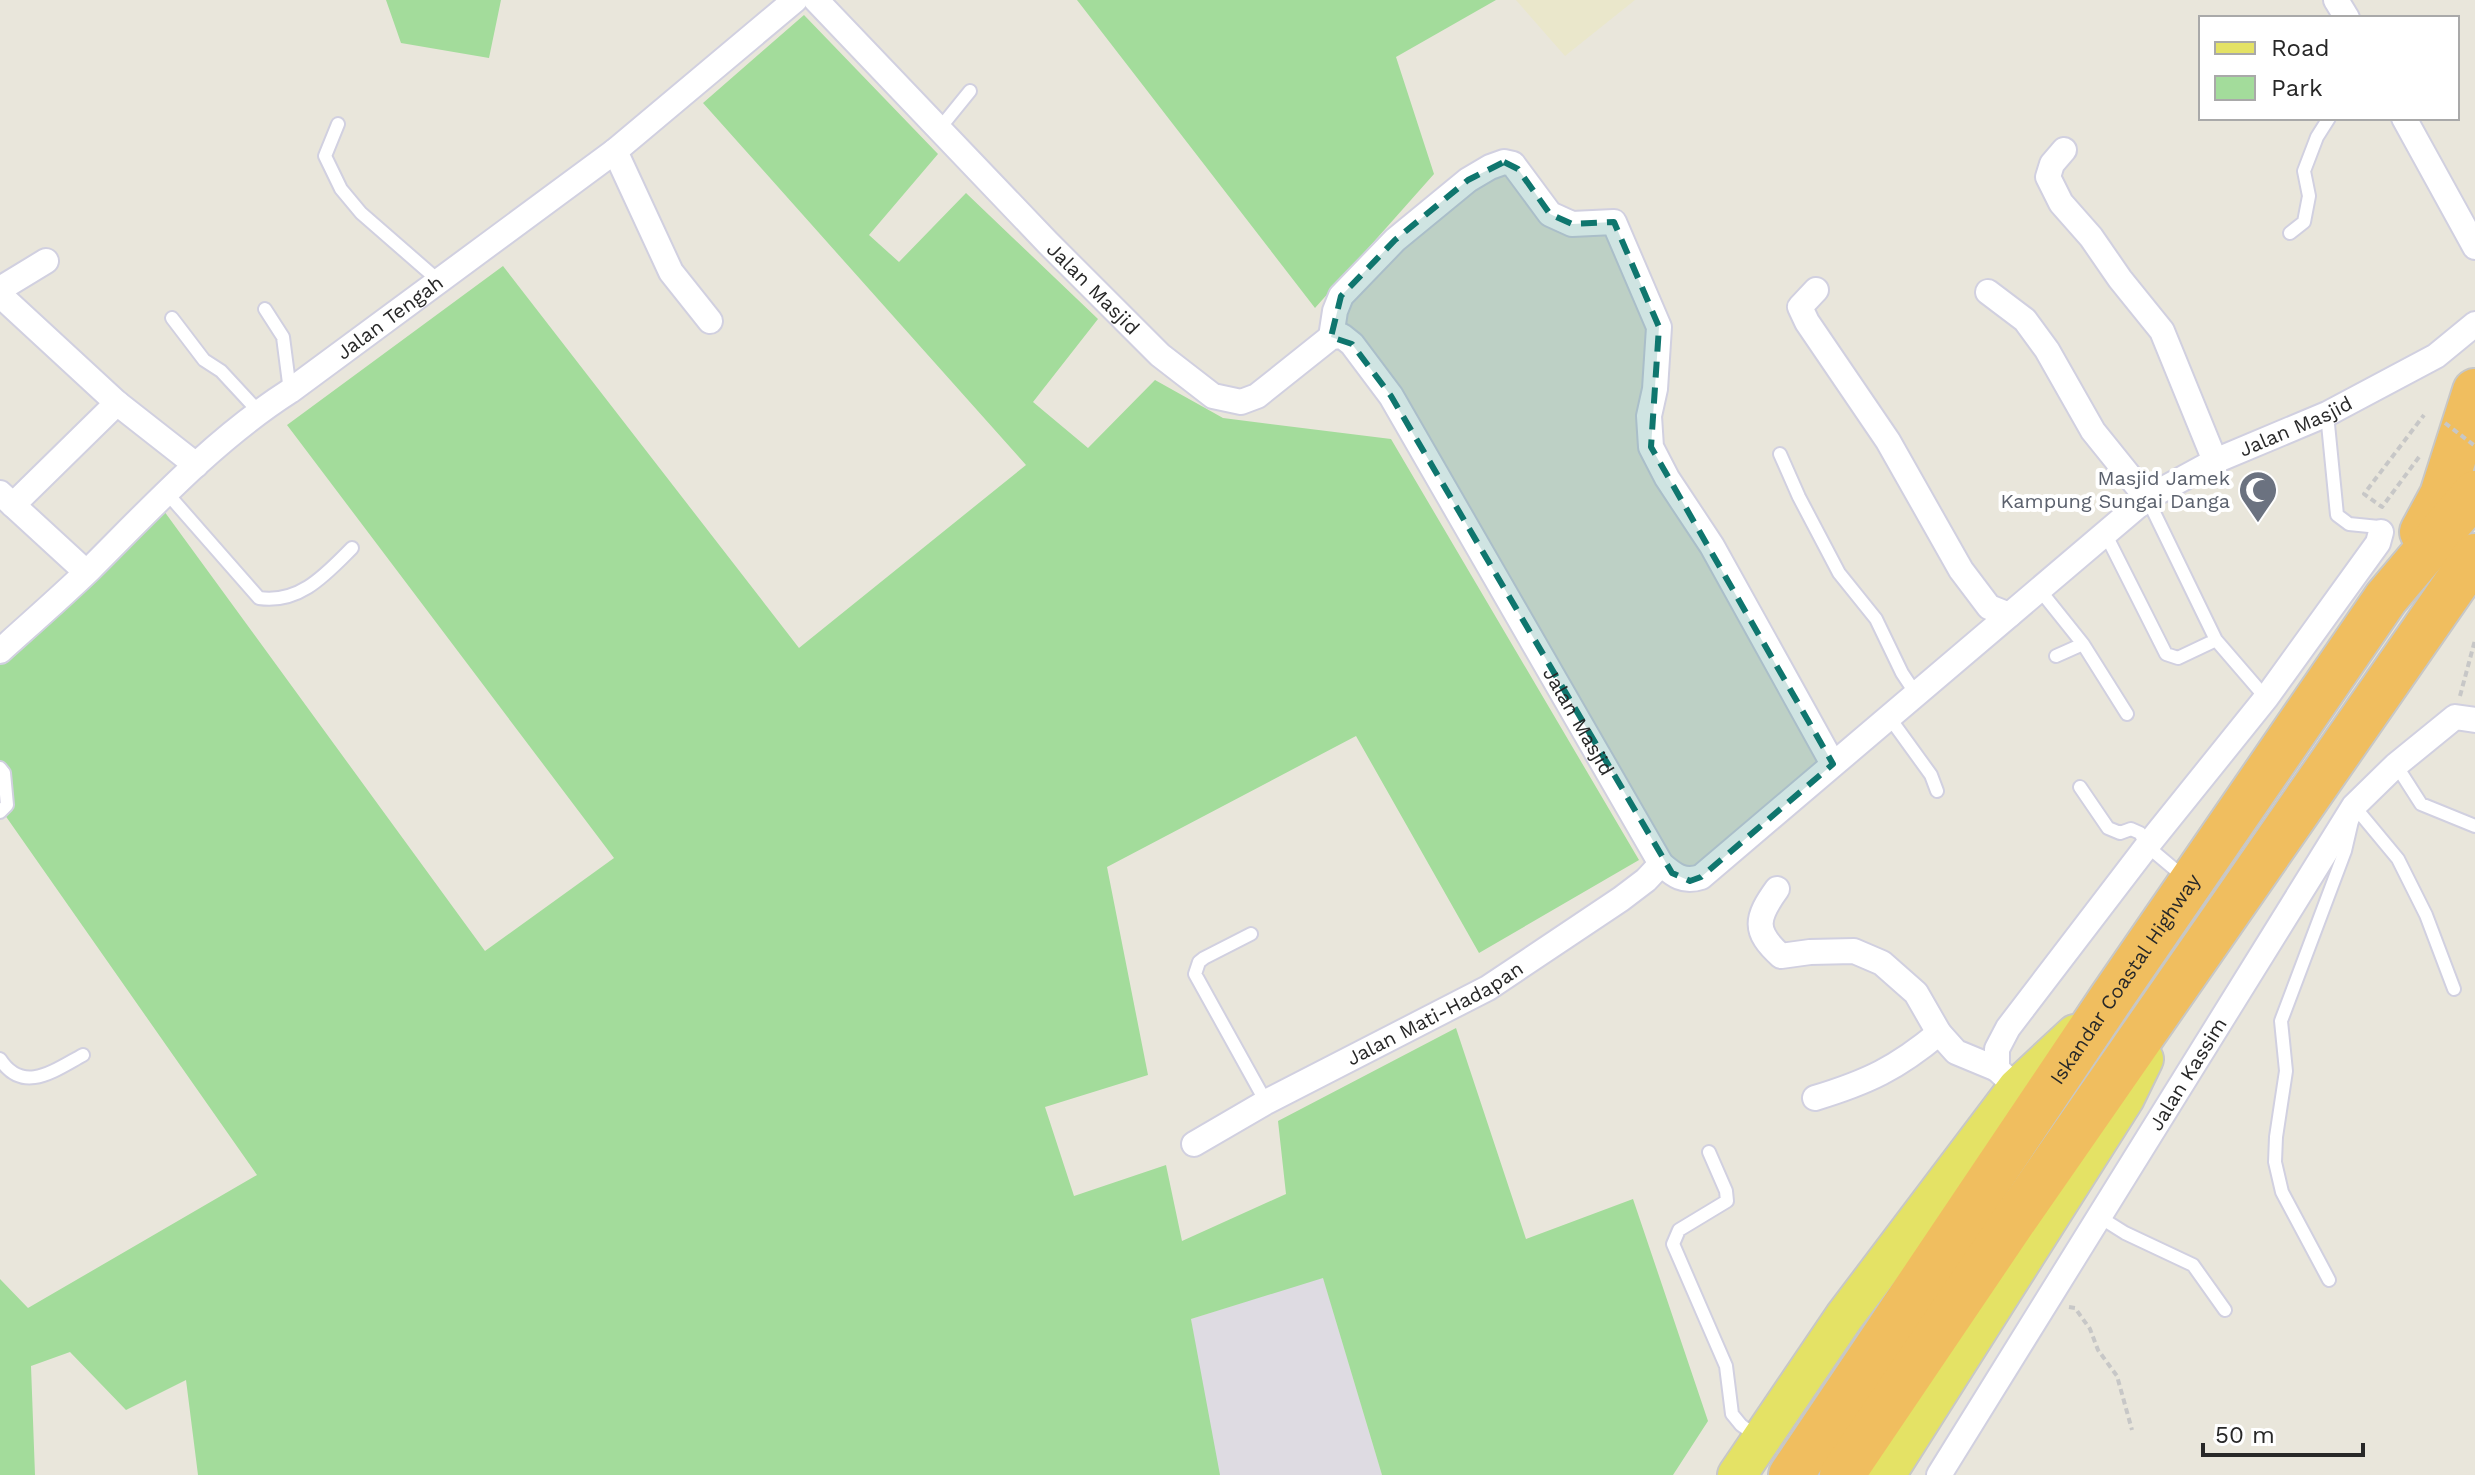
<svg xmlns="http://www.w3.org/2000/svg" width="2475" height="1475" viewBox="0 0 2475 1475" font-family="'Work Sans',sans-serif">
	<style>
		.industrial { fill: #dedbe2 }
		.education { fill: #eae7cb }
		.green { fill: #a3dc9b }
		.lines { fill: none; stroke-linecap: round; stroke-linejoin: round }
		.lane-casing { stroke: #d1d0e0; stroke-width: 16 }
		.street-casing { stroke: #d1d0e0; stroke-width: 28 }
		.primary-casing { stroke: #c7c7c7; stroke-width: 42 }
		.highway-casing { stroke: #c7c7c7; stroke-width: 48 }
		.path { stroke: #c7c7c7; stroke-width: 4; stroke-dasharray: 6 4; stroke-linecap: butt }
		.lane { stroke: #fff; stroke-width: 12 }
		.street { stroke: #fff; stroke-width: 24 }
		.primary { stroke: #e4e265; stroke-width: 38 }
		.highway { stroke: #f0be5f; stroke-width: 44 }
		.path-bridge { stroke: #c7c7c7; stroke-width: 4; stroke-dasharray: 6 4; stroke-linecap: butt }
		.marked { fill: #0f766e; fill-opacity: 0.2; stroke: #0f766e; stroke-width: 6; stroke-dasharray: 16 10; stroke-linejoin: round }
		.labels { text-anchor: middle; stroke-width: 8; stroke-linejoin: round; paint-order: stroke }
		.street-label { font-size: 20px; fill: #282828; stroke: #fff }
		.worship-label { font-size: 20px; fill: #5b616d; stroke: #fff; text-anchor: end }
	</style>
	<rect width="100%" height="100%" fill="#e9e6db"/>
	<path class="industrial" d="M1323 1277 1382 1475H1216L1191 1319Z"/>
	<path class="education" d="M1516 0H1635L1565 56Z"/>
	<path class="green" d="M386 0H501L489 58 401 43Z
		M1077 0H1496L1396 57 1434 174 1315 308Z
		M804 15 938 154 869 235 899 262 966 193 1098 319 1033 402 1088 448 1155 380 1223 418 1391 439 1639 860 1479 953 1356 736 1107 867 1148 1075 1045 1107 1074 1196 1166 1165 1182 1241 1286 1194 1278 1121 1456 1028 1526 1239 1633 1199 1708 1421 1673 1475H1382L1323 1278 1191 1319 1220 1475H198L186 1380 126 1410 70 1352 31 1366 35 1475H0V1279L28 1308 257 1175 0 808V661L164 511 485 951 614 858 287 425 503 266 799 648 1026 465 703 103Z"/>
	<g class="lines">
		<g class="lane-casing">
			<path id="lane" d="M338 124 325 156 341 189 361 213 439 281
				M940 128 970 91
				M2290 233 2304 222 2309 196 2304 171 2317 137 2329 118
				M265 309 283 337 290 391
				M172 318 204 360 221 371 258 411
				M2327 414 2337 515 2349 524 2379 527 2381 532
				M1780 454 1799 497 1839 573 1876 619 1902 673 1916 694
				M166 492 259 598C300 604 326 574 352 548
				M2147 498 2216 640 2266 698
				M2105 533 2166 654 2178 658 2216 640
				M2039 589 2083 644 2127 714
				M2056 656 2083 644
				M1889 717 1931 775 1937 791
				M2396 765 2421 804 2475 826
				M0 768 4 773 7 805 0 812
				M2080 787 2108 828 2120 833 2131 829 2140 833 2147 846 2185 878
				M2354 806 2398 859 2426 915 2454 989
				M1251 934 1204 958 1199 962 1195 974 1266 1102
				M0 1059C23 1095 55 1070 83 1055
				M1709 1152 1726 1191 1727 1201 1679 1230 1673 1244 1726 1366 1732 1414 1741 1425 1759 1438
				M2098 1216 2125 1233 2193 1265 2225 1310
				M2329 1280 2282 1192 2275 1162 2276 1137 2286 1071 2281 1021 2345 851 2352 821"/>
		</g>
		<g class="street-casing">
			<g id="street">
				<path id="s1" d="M816 0 1048 243 1160 355 1213 396 1241 402 1257 396 1331 337 1342 336 1352 344 1391 396 1661 864C1674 875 1683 883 1701 877L2147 498 2215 461 2327 414 2436 356 2475 324"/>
				<path d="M2336 0 2347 18"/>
				<path d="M2404 118 2475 247"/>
				<path d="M2064 150 2052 164 2048 177 2061 203 2091 237 2120 279 2162 331 2215 461"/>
				<path d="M615 151 671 272 710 321"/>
				<path d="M0 289 46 261"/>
				<path d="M1816 290 1800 307 1807 322 1888 441 1961 570 1989 607 2009 615"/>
				<path d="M1988 292 2025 320 2047 350 2093 431 2147 498"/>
				<path d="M0 295 117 403 196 465"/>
				<path d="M1331 337 1335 311 1341 296 1395 240 1468 180 1490 167 1504 162 1513 164 1550 214 1572 224 1614 222 1659 327 1655 389 1649 416 1651 447 1667 478 1712 546 1833 764"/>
				<path d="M0 493 86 572"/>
				<path d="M13 505 117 403"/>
				<path id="s2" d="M0 651C30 624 61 597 90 569 153 506 215 439 290 391L615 151 795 0"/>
				<path d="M1777 889C1756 918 1753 931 1781 956L1810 952 1854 951 1882 963 1916 993 1939 1033 1956 1052 1997 1069"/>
				<path d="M2017 1088 1997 1069V1049L2008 1028 2147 846 2266 698 2378 543 2381 532"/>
				<path d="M1815 1098C1868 1082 1897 1068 1939 1033"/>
				<path id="s3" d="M1194 1144 1266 1102 1488 988 1621 899 1646 880 1661 864"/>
				<path id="s4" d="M1939 1475 2354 806 2396 765 2455 717 2475 720"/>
			</g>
		</g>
		<g class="primary-casing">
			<path id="primary" d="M1737 1475 1844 1317 2017 1088 2075 1034
				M1886 1475 2125 1098 2144 1059"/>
		</g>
		<g class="highway-casing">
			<g id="highway">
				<path d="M2422 532 2442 495 2475 391"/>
				<path id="s5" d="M1791 1475 2110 1000 2386 598 2475 493"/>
				<path d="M1842 1475 2013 1222 2475 556"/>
			</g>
		</g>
		<path class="path" d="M2419 457 2382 507 2364 494 2424 415
			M2460 696 2475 640
			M2069 1307 2075 1308 2090 1329 2098 1350 2117 1376 2132 1430"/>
		<use href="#lane" class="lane"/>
		<use href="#street" class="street"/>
		<use href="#primary" class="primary"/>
		<use href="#highway" class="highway"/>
		<path class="path-bridge" d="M2445 423 2475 446"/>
	</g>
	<path class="marked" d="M1504 162 1518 169 1550 214 1572 224 1614 222 1659 327 1651 447 1833 764 1701 877 1690 881 1672 873 1391 396 1352 344 1331 337 1341 296 1395 240 1468 180Z"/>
	<defs>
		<g id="mosque-pin" transform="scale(2)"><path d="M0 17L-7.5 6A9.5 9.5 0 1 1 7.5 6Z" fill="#6b7280" stroke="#fff"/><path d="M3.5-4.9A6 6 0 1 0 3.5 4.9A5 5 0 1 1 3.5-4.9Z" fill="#fff"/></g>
	</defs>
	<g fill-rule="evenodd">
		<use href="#mosque-pin" x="2258" y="490"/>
	</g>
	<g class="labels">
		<g class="street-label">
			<text dy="7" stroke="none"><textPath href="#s1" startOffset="400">Jalan Masjid</textPath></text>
			<text dy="7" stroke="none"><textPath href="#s2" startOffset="514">Jalan Tengah</textPath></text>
			<text dy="7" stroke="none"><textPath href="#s1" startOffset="2126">Jalan Masjid</textPath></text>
			<text dy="7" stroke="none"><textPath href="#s1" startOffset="1166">Jalan Masjid</textPath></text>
			<text dy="7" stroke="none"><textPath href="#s5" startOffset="598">Iskandar Coastal Highway</textPath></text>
			<text dy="7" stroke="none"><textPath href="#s3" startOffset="274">Jalan Mati-Hadapan</textPath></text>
			<text dy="7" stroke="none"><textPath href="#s4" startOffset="472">Jalan Kassim</textPath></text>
		</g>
		<g class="worship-label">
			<text x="2230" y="485">Masjid Jamek<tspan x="2230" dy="23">Kampung Sungai Danga</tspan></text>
		</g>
	</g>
	<rect x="2199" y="16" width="260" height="104" fill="#ffffff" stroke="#a9a9a9" stroke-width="2"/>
	<rect x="2215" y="42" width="40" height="12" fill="#e4e265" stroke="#a9a9a9" stroke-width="2"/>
	<text x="2271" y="56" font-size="24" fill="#282828">Road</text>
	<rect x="2215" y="76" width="40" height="24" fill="#a3dc9b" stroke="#a9a9a9" stroke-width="2"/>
	<text x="2271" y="96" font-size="24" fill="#282828">Park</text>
	<path d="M2203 1443v12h160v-12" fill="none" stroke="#282828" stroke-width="4"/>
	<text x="2215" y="1443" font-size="24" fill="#282828" stroke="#ffffff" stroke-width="6" paint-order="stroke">50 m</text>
</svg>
